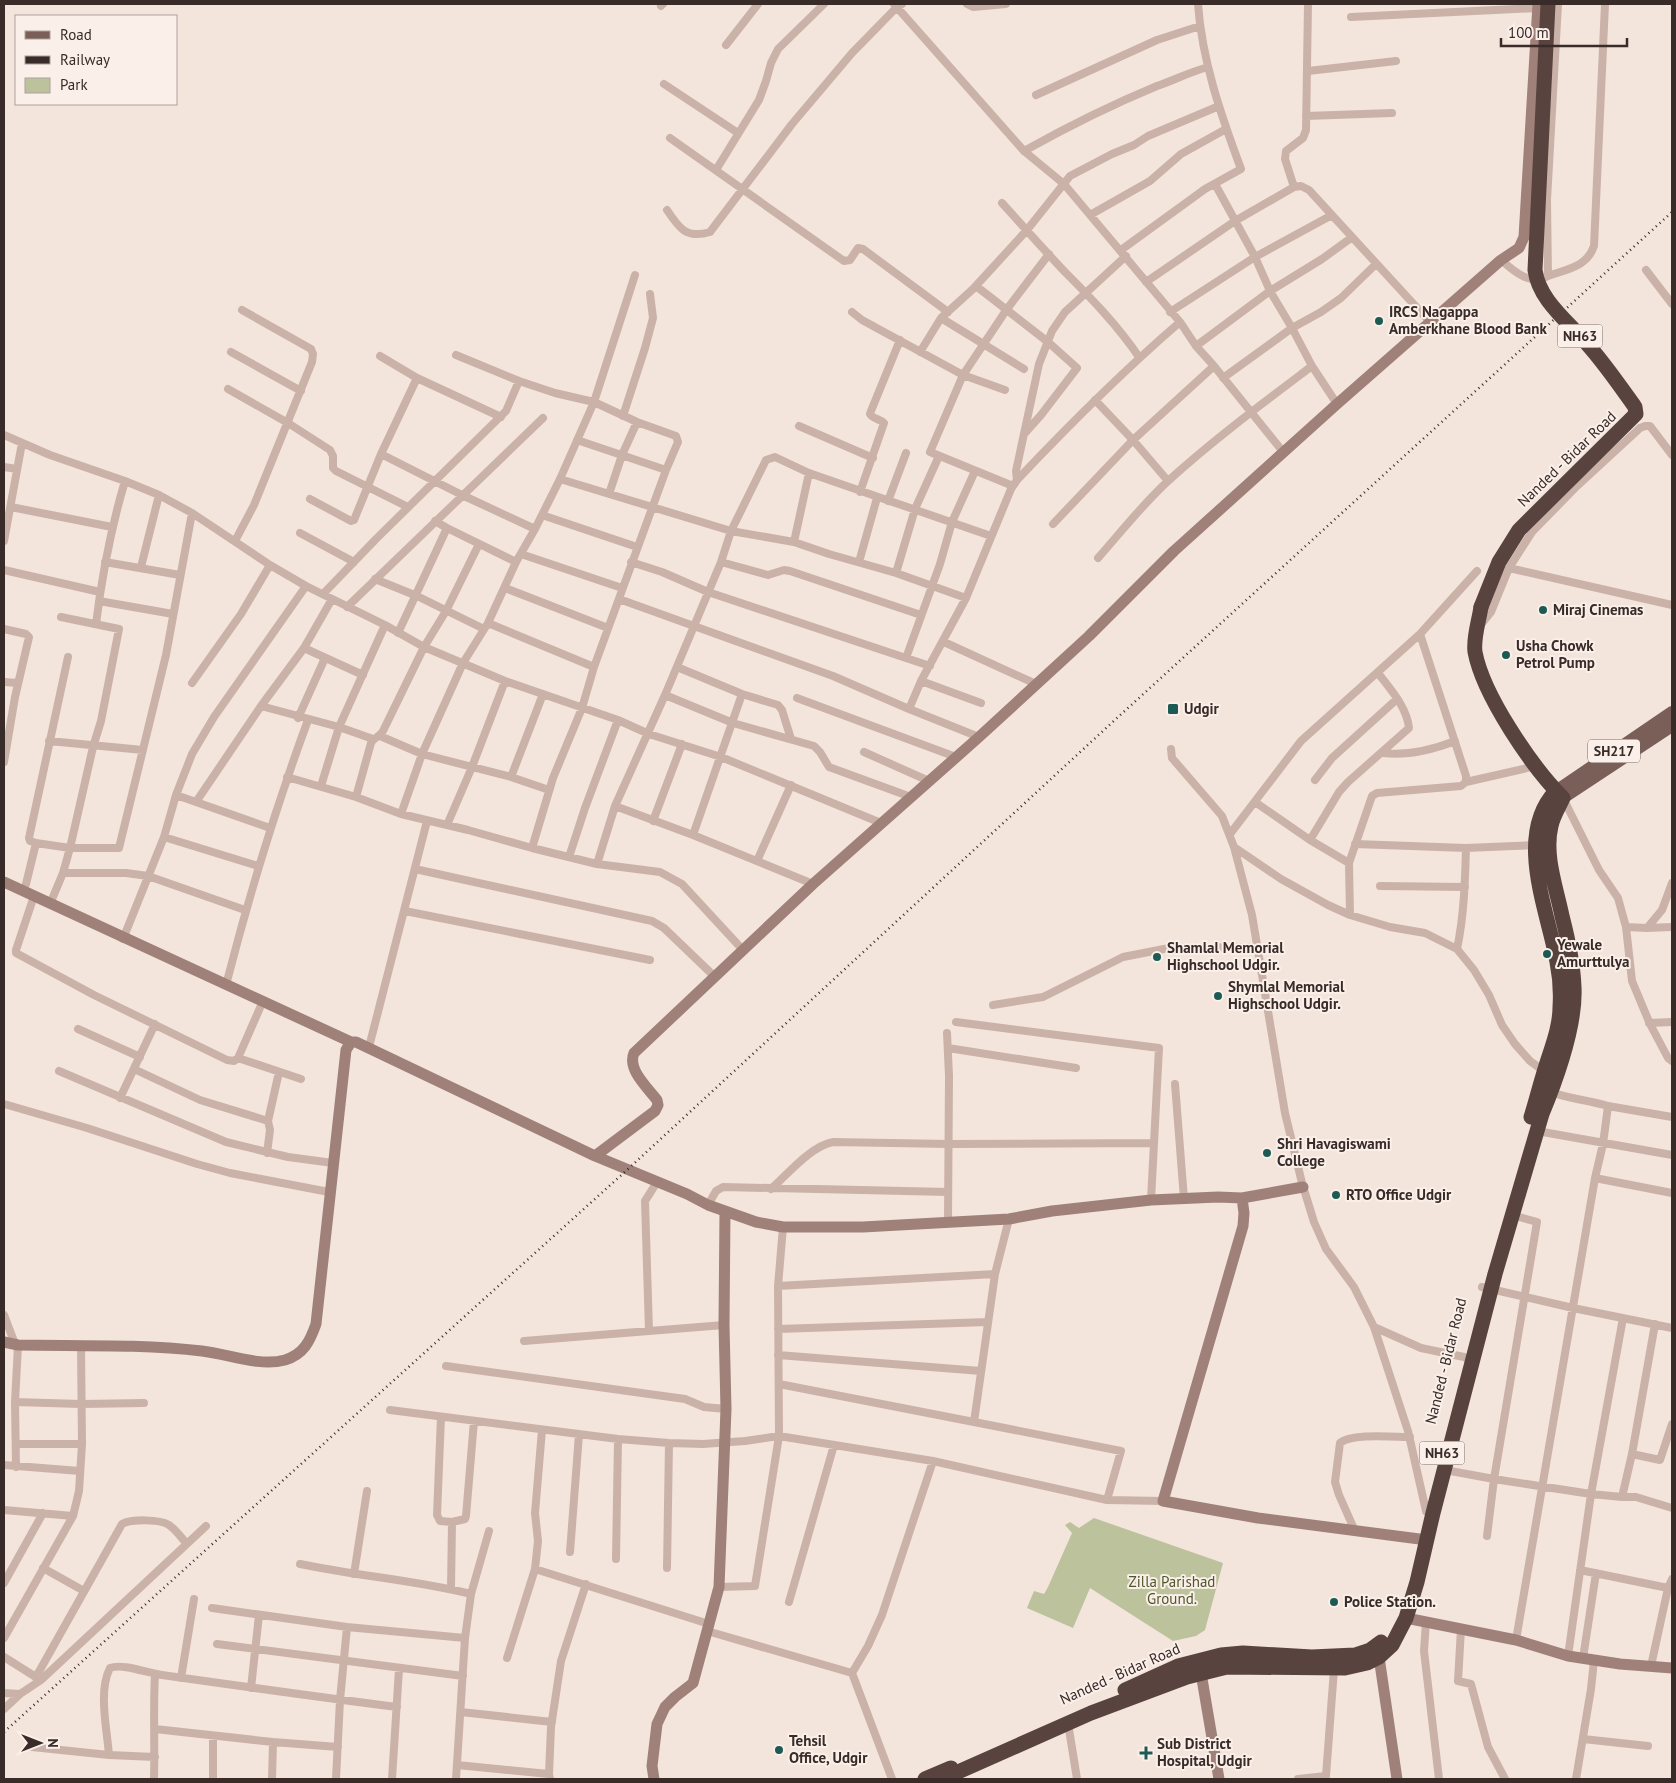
<svg xmlns="http://www.w3.org/2000/svg" width="1676" height="1783" viewBox="0 0 1676 1783" font-family="'PT Sans',sans-serif">
	<style>
		.green { fill: #bbc29c }
		.lines { fill: none; stroke-linecap: round; stroke-linejoin: round }
		.street { stroke: #cbb2a8; stroke-width: 8 }
		.secondary { stroke: #9f8179; stroke-width: 11 }
		.primary { stroke: #7a5f59; stroke-width: 12 }
		.highway { stroke: #59433f; stroke-width: 15 }
		.rail { stroke: #382b28; stroke-width: 2.5; stroke-dasharray: 1 4; stroke-linecap: butt }
		.highway-bridge { stroke: #59433f; stroke-width: 15 }
		.poi-dot { fill: #1d5a54; stroke: #faefe9; stroke-width: 2 }
		.labels { text-anchor: middle; stroke-width: 4; stroke-linejoin: round; paint-order: stroke }
		.shield { fill: #faefe9; stroke: #726662; stroke-width: 1 }
		.shield-label { font-size: 14px; font-weight: bold; fill: #382b28 }
		.poi-label { font-size: 15px; font-weight: bold; fill: #382b28; stroke: #faefe9; text-anchor: start }
		.street-label { font-size: 15px; fill: #382b28; stroke: #faefe9 }
		.park-label { font-size: 15px; fill: #4e562b; stroke: #faefe9 }
	</style>
	<rect width="100%" height="100%" fill="#f3e5dc"/>
	<path class="green" d="M1094 1518 1223 1563 1205 1630 1196 1636 1173 1641 1090 1588 1073 1628 1027 1608 1034 1591 1044 1594 1048 1587 1072 1533 1065 1525 1070 1522 1079 1528Z"/>
	<g class="lines">
		<path class="street" d="M894 4 1024 151 1064 184 1180 322 1196 346 1214 366 1284 453
			M967 4 973 7 1006 4
			M661 6 663 4
			M1351 17 1537 8
			M726 45 758 4
			M1308 71 1396 61
			M664 84 738 133
			M1036 95 1157 40 1200 26
			M1306 116 1392 113
			M670 138 844 261 850 260 858 248 863 249 948 312
			M1024 151C1067 127 1111 105 1157 86 1174 80 1190 72 1208 67
			M716 170 759 100 766 81 771 63 778 49 824 4
			M1215 184 1255 257 1270 291 1292 328 1312 366 1337 404
			M1294 187 1285 159 1286 151 1303 138 1306 130 1308 4
			M1002 203C1023 226 1044 250 1065 272 1092 299 1118 326 1139 357
			M667 210C679 228 686 239 710 232L792 124 852 53 897 7 902 4
			M1090 215 1150 181 1181 154 1226 129
			M1121 250 1205 189 1241 169C1221 115 1202 61 1198 4
			M1501 260C1514 271 1529 286 1548 276L1547 200 1558 4
			M1646 270 1672 304
			M1548 276C1567 269 1587 267 1594 246L1605 4
			M1146 282 1235 221 1294 187 1301 186 1309 190 1430 322
			M976 286 1048 342 1077 368 1041 415 1024 434
			M852 312 862 320 963 375 1005 390
			M1170 312 1255 257 1332 215
			M941 318 1024 369
			M1196 346 1270 291 1322 259 1351 238
			M231 352 301 391
			M920 352 941 318 973 289 1027 230 1070 176 1112 154 1134 145 1148 136 1219 106
			M456 355 519 381 555 393 594 402 637 422 676 436 678 442 666 470
			M380 356 417 378 501 417
			M1223 378 1292 328 1321 312 1341 298 1376 264
			M228 389 288 423 330 450 333 456V468L336 471 408 507
			M1095 400 1133 440 1168 481
			M623 416 645 348 653 318 650 294
			M799 426 873 458
			M4 435 50 455 125 481 159 495 192 513 270 565 306 586 385 625 424 647 505 681 618 720 649 734 721 757 881 823
			M381 454 462 495 535 529
			M4 467 17 469
			M560 479 731 531 794 542 829 554 896 573 966 598
			M1017 480 1016 471 1039 364 1052 331 1065 312 1126 256
			M1013 486 930 452 963 375 1007 309 1049 254
			M860 492 884 423C880 419 873 419 870 414L871 411 900 340
			M609 494 622 455 637 422
			M310 499 351 521 354 520 381 454 417 378
			M888 501 906 453
			M11 507 112 527
			M542 515 637 547
			M435 521 447 528 516 562
			M1053 524 1133 440 1214 366
			M300 533 354 562
			M4 541 22 443
			M235 541 254 505 312 362 313 354 311 349 242 310
			M794 542 809 473
			M521 554 622 588
			M1098 558C1121 532 1142 505 1168 481 1213 440 1263 403 1312 366
			M105 562 180 575
			M631 562 662 572 708 592 930 666
			M721 562 768 575 784 570 790 571 921 615
			M859 562 877 498
			M141 567 159 495
			M1509 568 1672 605
			M4 570 100 592
			M896 573 915 509 939 456
			M375 579 417 596 484 629
			M505 588 608 628
			M323 594 376 539 506 411 519 381
			M619 599 833 676 909 709 979 737
			M99 601 173 614
			M347 607 543 418
			M488 623 594 667
			M96 624C102 575 111 528 125 481
			M1479 627 1491 612 1509 568 1532 532 1577 486 1640 428 1645 426H1650L1672 455
			M4 629 26 634 29 637 15 697 4 762
			M398 633 447 528
			M944 642 1036 684
			M304 648 363 675
			M68 657 29 838 30 841 36 843 70 848H119L166 655 192 513
			M906 658 940 564 952 522 975 471
			M677 667 742 694 778 705 782 710 791 739
			M921 681 966 598 1011 489 1017 480C1069 425 1122 372 1180 322
			M4 682 18 683
			M192 683 241 614 270 565
			M665 695 733 723 814 746 820 752 829 767 911 797
			M797 698 956 757
			M261 706 339 727 373 739
			M909 709 921 681 981 703
			M298 718 325 658
			M380 736 422 754 511 777 549 790
			M49 741 143 750
			M1171 749 1172 758 1222 816 1234 847 1252 915 1285 1113 1302 1183 1314 1222 1326 1249 1354 1287 1374 1327 1408 1431 1426 1511
			M864 752 929 781
			M1383 753C1408 756 1432 750 1455 741
			M287 777 356 797 401 814 468 830 532 848 597 864 660 872 682 884 742 949
			M511 777 543 694
			M1315 780 1332 758 1397 699
			M1466 782 1536 766
			M321 786 339 727 385 625
			M176 795 270 828
			M356 797 371 743C374 737 380 737 383 731L424 647 446 611 479 544
			M1563 798 1599 870 1618 898 1626 927 1632 981 1650 1024 1668 1058 1672 1061
			M196 802 261 706 304 648 332 599
			M1255 802 1310 840 1349 863
			M615 806 693 835 813 884
			M401 814 422 754 463 663 488 623 516 562 535 529 560 479 594 402 635 275
			M653 821 682 744
			M447 825 472 767 505 681
			M1230 834 1301 741 1420 634 1477 571
			M693 835 742 694
			M164 837 258 866
			M1310 840 1339 792 1348 782 1409 728C1407 707 1390 689 1378 673
			M1355 844 1466 848 1538 845
			M1234 847 1281 879 1328 905 1350 915 1390 927 1425 933 1457 949 1474 970 1489 995 1502 1025 1515 1044 1530 1061 1545 1072
			M532 848 553 778 582 708 594 667 666 470 577 440
			M569 857 585 808 618 720
			M757 861 791 785
			M597 864 615 806 665 695 721 562 731 531 766 460 775 457 809 473 991 536
			M415 869 652 921 664 928 714 976
			M63 873H126L148 876 245 910
			M26 884 36 843
			M1380 886 1465 887
			M34 896 16 950V953L94 995 227 1060 234 1061 238 1058 263 1001
			M50 904 63 873 70 848 93 747 101 721 119 629 61 617
			M405 911 650 960
			M1350 915 1349 863 1372 796 1377 793 1461 786 1466 782V776L1420 634
			M1626 927 1647 928 1662 910 1672 883
			M1647 928 1672 927
			M123 939 164 837 176 795 192 754 214 717 306 586
			M1457 949C1464 916 1465 882 1466 848
			M226 985C249 895 276 807 308 720
			M993 1005 1043 997 1123 957 1169 948 1257 947
			M956 1022 1159 1048 1151 1200
			M1649 1023 1672 1022
			M78 1029 140 1057
			M947 1033 949 1076 948 1221
			M369 1047 427 821
			M948 1048 1076 1068
			M238 1058 301 1079
			M134 1069 200 1100 268 1121 270 1130 267 1153
			M59 1071 226 1142 288 1157 333 1163
			M1175 1084 1184 1199
			M120 1098 155 1024
			M4 1104 87 1128 197 1164 230 1173 329 1192
			M1608 1106 1672 1117
			M268 1121 279 1072
			M1537 1131 1672 1155
			M1595 1178 1672 1193
			M771 1189C788 1174 811 1146 833 1142L949 1144 1154 1143
			M708 1205 716 1191 723 1187 948 1192
			M1009 1219 995 1274 974 1422 1121 1451 1107 1500
			M778 1286 995 1274
			M1482 1287 1573 1308 1672 1328
			M4 1315 15 1344
			M1374 1327 1421 1348 1464 1357 1473 1361
			M778 1329 988 1322
			M649 1331 645 1201 657 1182
			M524 1341 724 1325
			M778 1355 981 1371
			M446 1366 685 1399 704 1407 726 1409
			M779 1384 974 1422
			M15 1402 81 1404 144 1403
			M390 1410 618 1439 669 1443 703 1444 745 1441 779 1436 933 1461 1107 1500 1163 1501
			M441 1417 437 1515 440 1521 452 1522 451 1589
			M16 1444H82
			M1632 1454 1655 1324
			M4 1465 80 1471
			M16 1467 15 1402 18 1345
			M1445 1470 1494 1479 1537 1222 1512 1215
			M1622 1497H1636L1672 1508
			M4 1510 73 1516
			M452 1522 465 1519 466 1516 474 1421
			M1355 1531 1339 1495 1335 1482 1340 1443C1351 1433 1394 1437 1410 1437
			M1487 1536 1494 1479 1591 1494 1623 1318
			M570 1552 579 1434
			M616 1559 618 1439
			M300 1564C357 1576 415 1580 471 1594
			M43 1568 84 1591
			M667 1568 669 1443
			M535 1569 709 1624
			M1580 1570 1668 1588
			M354 1574 367 1491
			M4 1583 43 1513
			M719 1587 755 1586 779 1436 778 1286 783 1227
			M789 1602 834 1445
			M212 1608 347 1627 465 1638
			M1426 1621 1424 1651 1439 1779
			M1461 1629 1458 1681 1471 1684 1488 1747 1505 1779
			M707 1631 852 1673 892 1779
			M4 1638 73 1516 79 1491 82 1444 81 1346
			M1516 1640 1595 1178 1603 1144 1608 1106C1589 1100 1569 1099 1551 1092
			M217 1644 463 1676
			M1568 1656 1591 1494 1622 1497 1632 1454 1660 1460 1672 1424
			M4 1657 39 1679
			M507 1658 535 1569 538 1541 535 1513 542 1430
			M1583 1658 1596 1573
			M1651 1666 1668 1588 1672 1579
			M852 1673 868 1646 882 1615 933 1461
			M36 1677 122 1524C131 1519 160 1519 169 1525 176 1530 181 1537 186 1543
			M181 1678 194 1599
			M251 1688 259 1615
			M4 1693 20 1694
			M4 1709 20 1694 41 1680 206 1526
			M461 1712 552 1722
			M1068 1723 1077 1779
			M155 1729 273 1742 338 1747
			M213 1736V1779
			M1583 1739 1648 1746
			M32 1747 109 1755 155 1757
			M109 1755C107 1729 98 1691 110 1668 123 1663 147 1673 162 1675 240 1686 318 1697 397 1707
			M457 1765 549 1774
			M154 1779C155 1744 153 1709 155 1674
			M272 1779 273 1742
			M336 1779 340 1700 347 1627
			M392 1779 399 1669
			M456 1779 465 1638 471 1594 489 1531
			M550 1779 549 1774 551 1727 561 1661 586 1584
			M1298 1779 1326 1776 1334 1669
			M1576 1779 1591 1689 1594 1660"/>
		<path class="secondary" d="M4 882 351 1042
			M595 1156 655 1111 658 1105 657 1100C647 1087 627 1069 634 1053L813 884 979 737 1089 636 1174 551 1337 404 1501 260 1519 248 1524 237 1538 4
			M1242 1198 1303 1187
			M4 1342 18 1345C79 1346 141 1344 202 1351 228 1354 259 1367 285 1360 304 1354 310 1341 316 1324L346 1050 351 1042H356L595 1156 687 1194 708 1205 756 1222 783 1227H863L1009 1219 1052 1211 1151 1200 1218 1197 1242 1198 1244 1213 1243 1226 1163 1501 1258 1518 1427 1540
			M1406 1618 1516 1640 1568 1656 1620 1664 1672 1668
			M1379 1657 1397 1779
			M1201 1673 1219 1779
			M654 1779 652 1766 657 1724 665 1707 675 1697 693 1683 719 1587 726 1409 724 1325 725 1211"/>
		<path class="primary" d="M1556 791 1672 712
			M1563 798 1672 726"/>
		<path class="highway" d="M1531 1117C1536 1101 1540 1085 1545 1069 1551 1049 1560 1028 1560 1007 1561 992 1560 977 1557 962 1548 911 1514 835 1556 791
			M1125 1690 1178 1666 1221 1655 1243 1653 1312 1657 1355 1655 1370 1650 1381 1642
			M925 1779 951 1768
			M942 1779 1091 1713 1187 1677 1227 1667 1345 1668 1367 1663 1379 1657 1392 1645 1406 1618 1417 1582 1433 1513 1495 1274 1542 1114C1556 1080 1576 1024 1574 987 1573 963 1568 939 1562 916 1556 887 1544 855 1551 826 1553 816 1559 807 1563 798 1532 767 1483 695 1475 652 1473 638 1479 621 1481 607"/>
		<path class="rail" d="M4 1732 627 1170 1117 718 1672 212"/>
		<path class="highway-bridge" d="M1481 607 1499 562 1519 530 1636 414 1635 407C1620 386 1605 364 1588 345 1569 322 1539 301 1535 270L1548 4"/>
	</g>
	<g class="poi-dot">
		<circle cx="1379" cy="321" r="5"/>
		<circle cx="1543" cy="610" r="5"/>
		<circle cx="1506" cy="655" r="5"/>
		<rect x="1167" y="703" width="12" height="12" rx="2.5"/>
		<circle cx="1547" cy="954" r="5"/>
		<circle cx="1157" cy="957" r="5"/>
		<circle cx="1218" cy="996" r="5"/>
		<circle cx="1267" cy="1153" r="5"/>
		<circle cx="1336" cy="1195" r="5"/>
		<circle cx="1334" cy="1602" r="5"/>
		<circle cx="779" cy="1750" r="5"/>
		<path d="M1143.5 1745.5h5v5h5v5h-5v5h-5v-5h-5v-5h5z"/>
	</g>
	<g class="labels">
		<g class="shield">
			<rect x="1557.5" y="324.5" width="45" height="23" rx="4"/>
			<rect x="1588" y="739.5" width="52" height="23" rx="4"/>
			<rect x="1419.5" y="1441.5" width="45" height="23" rx="4"/>
		</g>
		<g class="shield-label">
			<text x="1580" y="341">NH63</text>
			<text x="1614" y="756">SH217</text>
			<text x="1442" y="1458">NH63</text>
		</g>
		<g class="poi-label">
			<text x="1389" y="317">IRCS Nagappa<tspan x="1389" dy="17">Amberkhane Blood Bank</tspan></text>
			<text x="1553" y="615">Miraj Cinemas</text>
			<text x="1516" y="651">Usha Chowk<tspan x="1516" dy="17">Petrol Pump</tspan></text>
			<text x="1184" y="714">Udgir</text>
			<text x="1557" y="950">Yewale<tspan x="1557" dy="17">Amurttulya</tspan></text>
			<text x="1167" y="953">Shamlal Memorial<tspan x="1167" dy="17">Highschool Udgir.</tspan></text>
			<text x="1228" y="992">Shymlal Memorial<tspan x="1228" dy="17">Highschool Udgir.</tspan></text>
			<text x="1277" y="1149">Shri Havagiswami<tspan x="1277" dy="17">College</tspan></text>
			<text x="1346" y="1200">RTO Office Udgir</text>
			<text x="1344" y="1607">Police Station.</text>
			<text x="789" y="1746">Tehsil<tspan x="789" dy="17">Office, Udgir</tspan></text>
			<text x="1157" y="1749">Sub District<tspan x="1157" dy="17">Hospital, Udgir</tspan></text>
		</g>
		<g class="street-label">
			<text transform="translate(1567 459) rotate(-44)" y="5">Nanded - Bidar Road</text>
			<text transform="translate(1446 1361) rotate(-76)" y="5">Nanded - Bidar Road</text>
			<text transform="translate(1120 1674) rotate(-24)" y="5">Nanded - Bidar Road</text>
		</g>
		<g class="park-label">
			<text x="1172" y="1587">Zilla Parishad<tspan x="1172" dy="17">Ground.</tspan></text>
		</g>
	</g>
	<rect width="1676" height="1783" fill="none" stroke="#382b28" stroke-width="10"/>
	<rect x="15" y="15" width="162" height="90" fill="#faefe9" stroke="#aca19c"/>
	<rect x="25" y="31" width="25" height="8" fill="#7a5f59" stroke="#aca19c"/>
	<text x="60" y="40" font-size="15" fill="#382b28">Road</text>
	<rect x="25" y="56" width="25" height="8" fill="#382b28" stroke="#aca19c"/>
	<text x="60" y="65" font-size="15" fill="#382b28">Railway</text>
	<rect x="25" y="78" width="25" height="15" fill="#bbc29c" stroke="#aca19c"/>
	<text x="60" y="90" font-size="15" fill="#382b28">Park</text>
	<g transform="translate(40 1743) rotate(90)" stroke="#faefe9" stroke-width="4" paint-order="stroke">
	<path d="M0-4L9 19L0 12L-9 19Z" fill="#382b28"/>
	<text y="-8" font-size="14" font-weight="bold" text-anchor="middle" fill="#382b28">N</text>
	</g>
	<path d="M1501 38v8h126v-8" fill="none" stroke="#382b28" stroke-width="2.5"/>
	<text x="1508" y="38" font-size="15" fill="#382b28" stroke="#faefe9" stroke-width="4" paint-order="stroke">100 m</text>
</svg>
